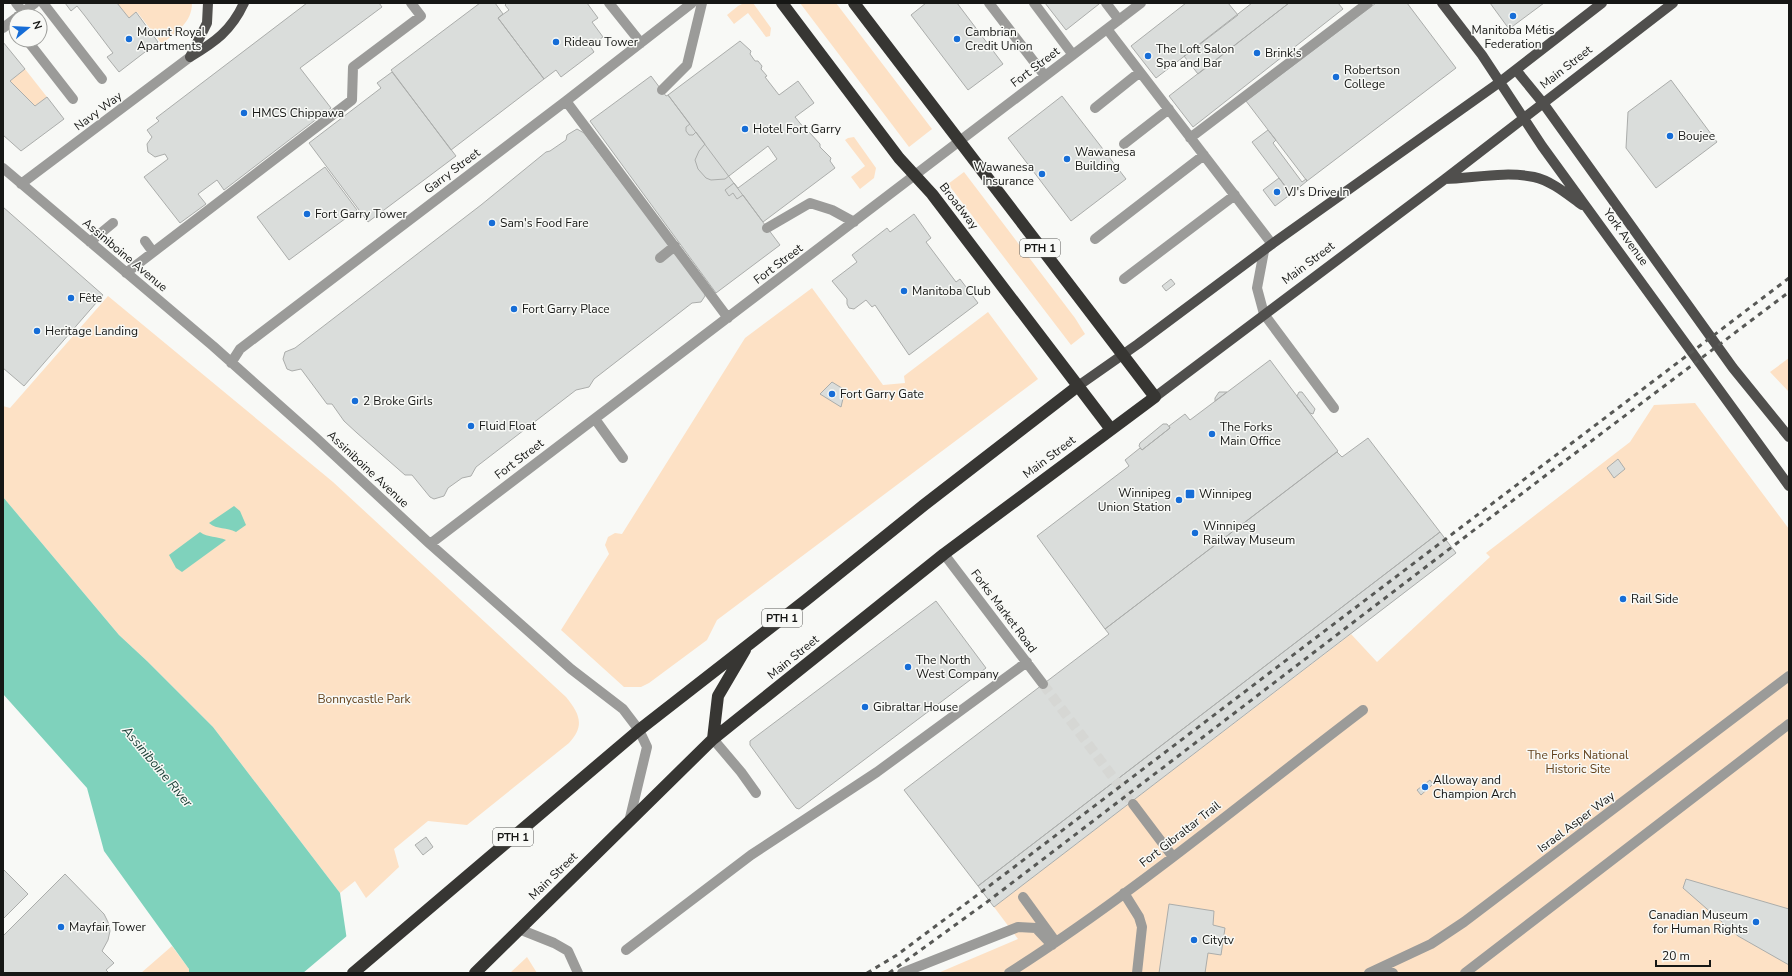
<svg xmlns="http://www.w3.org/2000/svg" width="1792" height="976" viewBox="0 0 1792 976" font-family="'Nunito Sans',sans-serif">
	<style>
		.green { fill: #fde1c5 }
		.water { fill: #7fd2bc }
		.pier { fill: #f8f9f6 }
		.building { fill: #dadddb; stroke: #abadab }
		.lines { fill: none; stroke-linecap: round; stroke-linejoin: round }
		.minor-tunnel { stroke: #d6d7d4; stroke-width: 10; stroke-dasharray: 10 5; stroke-linecap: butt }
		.minor { stroke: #9b9b99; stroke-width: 10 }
		.major { stroke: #504f4d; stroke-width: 10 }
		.highway { stroke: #373633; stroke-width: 12 }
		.rail { stroke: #575855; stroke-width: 3; stroke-dasharray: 5 5; stroke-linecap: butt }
		.poi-dot { fill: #166dd7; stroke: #f8f9f6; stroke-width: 1.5 }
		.labels { text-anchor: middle; stroke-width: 3; stroke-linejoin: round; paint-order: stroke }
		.shield { fill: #f8f9f6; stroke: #5a5b58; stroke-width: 1 }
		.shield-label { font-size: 11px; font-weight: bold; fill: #161715 }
		.poi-label { font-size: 12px; fill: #161715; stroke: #f8f9f6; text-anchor: start }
		.street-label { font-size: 12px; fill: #161715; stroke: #f8f9f6 }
		.park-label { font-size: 12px; fill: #64421c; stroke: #f8f9f6 }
		.water-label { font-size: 13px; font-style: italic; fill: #183f35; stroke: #f8f9f6 }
	</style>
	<rect width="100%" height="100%" fill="#f8f9f6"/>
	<path class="green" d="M117 3H192C192 23 176 32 162 44L137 12 129 18Z
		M744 3H753L771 28 770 36 766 37 748 13 734 24 727 15 738 6Z
		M800 3H836L932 129 909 147Z
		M25 69 47 97 35 106 10 81Z
		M854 137 876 168 874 178 860 189 851 177 865 166 845 140 848 138Z
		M964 172 1075 318 1085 334 1071 345 948 184Z
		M812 288 883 385 905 383 904 376 988 312 1038 379 717 620 707 640 649 683 641 687H624L561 630 609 554 605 545 608 537 615 533 622 534 745 338Z
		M108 296 333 482 566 697C580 714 585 726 569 743L467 825 428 821 394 849 399 867 366 898 355 881 340 893 213 727 147 661 119 635 3 497V406L10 408Z
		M1789 358V392L1770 372Z
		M1695 403 1789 529V973H938L1018 939 994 907 1351 634 1377 662 1490 557 1486 553 1630 442 1654 405Z
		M172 946 189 969V973H141Z
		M527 957 537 973H510Z"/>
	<path class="water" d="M3 497 119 635 147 661 213 727 340 893 349 954 358 973H189V969L104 851 87 788 3 694Z
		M234 506 240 511 246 525 236 532C227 527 217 530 209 523Z
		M200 532C208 538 217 536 226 540L182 572 176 568 169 555Z"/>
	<path class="pier" d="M348 935 351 953 360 973H303Z"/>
	<path class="building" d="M65 3H117L129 18 136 12 158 42 119 72 107 57 113 53 85 16 77 6 71 11Z
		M307 3H379L382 7 300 68 331 108 224 190 217 180 198 194 206 204 180 223 144 177 168 159 165 154 155 157 148 152 147 144 152 137 147 130 159 121 156 118Z
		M480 3H495L503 14 498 18 544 79 451 150 391 70Z
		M507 3H587L598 18 592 22 603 37 590 46 594 52 561 77 556 70 544 79 498 18 509 10 505 5Z
		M926 3H957L1003 64 968 90 911 15Z
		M1045 3H1099V4L1066 30Z
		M1186 3H1228L1238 15 1156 78 1131 46Z
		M1252 3H1289L1198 74 1184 56Z
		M1289 3H1338L1343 9 1193 127 1169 96Z
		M1376 3H1407L1456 68 1307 181 1246 101Z
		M1490 3H1544L1509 29Z
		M740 41 751 51 750 54 755 61H758L762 66 761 69 767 76 765 77 779 95 798 81 814 103 795 117 808 133 809 132 820 144V147L831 158 830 161 835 168 763 222 743 195 737 199 733 193 729 196 725 190 734 183 738 188 777 159 768 146 725 179 711 180 706 178 698 169 695 160 699 151 705 144 696 132 693 135H689L686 131V127L690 124 668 95Z
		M3 42 25 69 10 81 35 106 47 97 64 119 21 151 3 135Z
		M392 72 456 156 368 222 309 143 381 88 377 83Z
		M651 76 666 96 668 95 780 245 716 293 590 121Z
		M1671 80 1717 142 1656 188 1626 148 1628 112Z
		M1062 96 1126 179 1071 221 1008 138Z
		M577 129 584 133 705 292V296L701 302 692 303 594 379 589 387 576 390 476 467 471 476 462 478 448 488 444 496 434 499 430 497 412 475H405L357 433 344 421 332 404H327L301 369 292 371 287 369 283 359 285 352 295 348 481 205 546 152 550 151 566 140 567 135Z
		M1268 130 1276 140 1273 143 1302 182 1306 179 1307 181 1291 194 1252 142Z
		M325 167 357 210 289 260 257 217Z
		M1279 178 1291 194 1275 206 1263 190Z
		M3 207 103 295 24 386 3 368Z
		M914 214 931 238 926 242 956 282 960 279 978 303 909 355 875 305 872 307 866 300 854 309 849 308 847 304V299L832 281 857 262 852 255 887 228 890 232Z
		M1171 279 1175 284 1166 291 1162 286Z
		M1270 360 1338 451 1105 629 1037 536 1129 466 1125 460 1140 448 1142 450 1170 428 1169 426 1185 414 1190 420Z
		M832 382 845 390 841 407 820 394Z
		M1219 392H1227L1215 401V398Z
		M1299 392H1302L1315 409 1313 414 1310 413 1297 396Z
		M1163 424H1167L1170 428 1142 450 1139 446 1140 443Z
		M1368 438 1440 532 978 886 904 790 1109 634 1105 629 1337 452 1342 457Z
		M1618 459 1625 469 1614 478 1607 468Z
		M1440 532 1456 553 994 907 978 886Z
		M936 601 986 668 799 809 796 808 750 745V741Z
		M1430 780 1433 784 1421 795 1417 790Z
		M426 837 433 847 423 855 415 845Z
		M3 869 28 894 3 919Z
		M65 874 104 914 108 922 110 931 108 940 102 951 114 963 106 970 109 973H3V936Z
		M1686 879 1789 909V965L1738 936 1683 888Z
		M1169 904 1214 911 1213 925 1225 928 1221 955 1208 953 1205 973H1159Z"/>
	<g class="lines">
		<path class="minor-tunnel" d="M1043 684 1133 804"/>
		<path class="minor" d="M16 3 23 12
			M43 3 102 79
			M609 3 641 43
			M989 3 1045 76
			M1034 3 1073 55
			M1106 3 1119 20
			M18 16 35 3
			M3 28 16 18
			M1107 29 1272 244
			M27 40 73 99
			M662 90 687 65 702 3
			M566 101 728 318
			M1095 108 1140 72
			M1190 138 1368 3
			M1124 144 1169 109
			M3 168 213 346 315 437 430 544 571 669 623 709 639 730 647 747 629 822
			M21 184 190 57
			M767 228 810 203 832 210 854 222
			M1095 239 1204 155
			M145 241 153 252
			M90 242 113 223
			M1264 251 1257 288 1264 314 1334 408
			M660 258 675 246
			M126 273 352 100 353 67 421 16 411 3
			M1124 279 1235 195
			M231 363 240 349 566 101 692 3
			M595 419 623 458
			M430 544 1141 3
			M944 554 1043 684
			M713 739 741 772 756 793
			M1133 804 1173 857
			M1124 893 1139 917 1142 927 1137 973
			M1023 897 1055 941
			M519 929 554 943 568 951 578 973
			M626 950 751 855 877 772 1027 662
			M1375 971 1383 970 1393 973
			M902 973 1018 927 1036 928 1052 945
			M1009 973C1133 894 1246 799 1363 710
			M1369 973 1431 944 1464 922 1789 676
			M1465 973 1789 724"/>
		<path class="major" d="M1442 3 1482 55 1542 146 1789 486
			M190 57C215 42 231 31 244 3
			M190 57 207 23 208 3
			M1516 70 1543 103 1733 368 1789 437
			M1445 179C1473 178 1506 171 1534 177 1552 181 1568 195 1582 205
			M1078 386 1138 344 1272 244 1500 82 1602 3
			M1155 397 1445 179 1673 3"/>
		<path class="highway" d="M782 3 899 158 932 194 1110 428
			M713 739 718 696 745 650
			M353 973 639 730 806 600 924 505 1078 386
			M475 973 713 739 944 554 1155 397 854 3"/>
		<path class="rail" d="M867 973 897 955 980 893 1789 278
			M889 973 987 902 1541 479 1789 292"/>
	</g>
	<g class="poi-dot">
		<circle cx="1513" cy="16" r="4"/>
		<circle cx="129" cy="39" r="4"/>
		<circle cx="957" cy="39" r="4"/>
		<circle cx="556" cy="42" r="4"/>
		<circle cx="1257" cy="53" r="4"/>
		<circle cx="1148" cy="56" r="4"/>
		<circle cx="1336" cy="77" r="4"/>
		<circle cx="244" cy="113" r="4"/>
		<circle cx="745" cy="129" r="4"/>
		<circle cx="1670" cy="136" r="4"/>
		<circle cx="1067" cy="159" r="4"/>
		<circle cx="1042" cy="174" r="4"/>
		<circle cx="1277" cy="192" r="4"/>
		<circle cx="307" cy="214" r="4"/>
		<circle cx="492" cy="223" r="4"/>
		<circle cx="904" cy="291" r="4"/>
		<circle cx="71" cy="298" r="4"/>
		<circle cx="514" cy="309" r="4"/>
		<circle cx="37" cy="331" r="4"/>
		<circle cx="832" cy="394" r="4"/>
		<circle cx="355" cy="401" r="4"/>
		<circle cx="471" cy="426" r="4"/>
		<circle cx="1212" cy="434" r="4"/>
		<rect x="1185" y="489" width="10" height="10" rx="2"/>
		<circle cx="1179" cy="500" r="4"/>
		<circle cx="1195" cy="533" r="4"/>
		<circle cx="1623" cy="599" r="4"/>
		<circle cx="908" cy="667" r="4"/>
		<circle cx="865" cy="707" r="4"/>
		<circle cx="1425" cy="787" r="4"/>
		<circle cx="1756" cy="922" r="4"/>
		<circle cx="61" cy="927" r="4"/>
		<circle cx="1194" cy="940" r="4"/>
	</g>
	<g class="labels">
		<g class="shield">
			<rect x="1020" y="239" width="40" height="18" rx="3"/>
			<rect x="762" y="609" width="40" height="18" rx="3"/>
			<rect x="493" y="828" width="40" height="18" rx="3"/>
		</g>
		<g class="shield-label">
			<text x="1040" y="252">PTH 1</text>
			<text x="782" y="622">PTH 1</text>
			<text x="513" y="841">PTH 1</text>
		</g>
		<g class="poi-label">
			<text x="1513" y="34" text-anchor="middle">Manitoba Métis<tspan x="1513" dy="14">Federation</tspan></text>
			<text x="137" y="36">Mount Royal<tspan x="137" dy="14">Apartments</tspan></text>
			<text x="965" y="36">Cambrian<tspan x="965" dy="14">Credit Union</tspan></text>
			<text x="564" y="46">Rideau Tower</text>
			<text x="1156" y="53">The Loft Salon<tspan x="1156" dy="14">Spa and Bar</tspan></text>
			<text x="1265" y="57">Brink's</text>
			<text x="1344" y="74">Robertson<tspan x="1344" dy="14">College</tspan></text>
			<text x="252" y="117">HMCS Chippawa</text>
			<text x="753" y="133">Hotel Fort Garry</text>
			<text x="1678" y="140">Boujee</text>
			<text x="1075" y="156">Wawanesa<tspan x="1075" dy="14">Building</tspan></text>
			<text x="1034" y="171" text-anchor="end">Wawanesa<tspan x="1034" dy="14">Insurance</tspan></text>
			<text x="1285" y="196">VJ's Drive In</text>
			<text x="315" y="218">Fort Garry Tower</text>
			<text x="500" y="227">Sam's Food Fare</text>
			<text x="912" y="295">Manitoba Club</text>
			<text x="79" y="302">Fête</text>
			<text x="522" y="313">Fort Garry Place</text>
			<text x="45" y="335">Heritage Landing</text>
			<text x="840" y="398">Fort Garry Gate</text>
			<text x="363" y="405">2 Broke Girls</text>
			<text x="479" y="430">Fluid Float</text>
			<text x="1220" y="431">The Forks<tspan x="1220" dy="14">Main Office</tspan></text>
			<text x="1171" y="497" text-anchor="end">Winnipeg<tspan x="1171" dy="14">Union Station</tspan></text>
			<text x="1199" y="498">Winnipeg</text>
			<text x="1203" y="530">Winnipeg<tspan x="1203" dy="14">Railway Museum</tspan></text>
			<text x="1631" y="603">Rail Side</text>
			<text x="916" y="664">The North<tspan x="916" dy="14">West Company</tspan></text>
			<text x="873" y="711">Gibraltar House</text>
			<text x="1433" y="784">Alloway and<tspan x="1433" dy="14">Champion Arch</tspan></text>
			<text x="1748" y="919" text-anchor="end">Canadian Museum<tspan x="1748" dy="14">for Human Rights</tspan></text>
			<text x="69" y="931">Mayfair Tower</text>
			<text x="1202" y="944">Citytv</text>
		</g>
		<g class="street-label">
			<text transform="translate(1035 67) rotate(-37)" y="4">Fort Street</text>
			<text transform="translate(1566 67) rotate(-38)" y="4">Main Street</text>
			<text transform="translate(98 111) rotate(-37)" y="4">Navy Way</text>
			<text transform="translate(452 171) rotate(-37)" y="4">Garry Street</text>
			<text transform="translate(959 206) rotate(52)" y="4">Broadway</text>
			<text transform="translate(1626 237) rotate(54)" y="4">York Avenue</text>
			<text transform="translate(125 255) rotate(40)" y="4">Assiniboine Avenue</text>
			<text transform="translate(1308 263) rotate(-37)" y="4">Main Street</text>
			<text transform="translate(778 264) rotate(-37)" y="4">Fort Street</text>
			<text transform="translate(1049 457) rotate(-37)" y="4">Main Street</text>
			<text transform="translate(519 459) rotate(-37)" y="4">Fort Street</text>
			<text transform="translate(368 469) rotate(43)" y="4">Assiniboine Avenue</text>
			<text transform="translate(1004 611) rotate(53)" y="4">Forks Market Road</text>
			<text transform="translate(793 657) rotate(-39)" y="4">Main Street</text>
			<text transform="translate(1576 822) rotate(-37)" y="4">Israel Asper Way</text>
			<text transform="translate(1180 834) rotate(-38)" y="4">Fort Gibraltar Trail</text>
			<text transform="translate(553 876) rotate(-44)" y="4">Main Street</text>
		</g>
		<g class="park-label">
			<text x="364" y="703">Bonnycastle Park</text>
			<text x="1578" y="759">The Forks National<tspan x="1578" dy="14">Historic Site</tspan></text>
		</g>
		<g class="water-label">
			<text transform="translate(158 766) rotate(50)" y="5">Assiniboine River</text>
		</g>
	</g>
	<rect width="1792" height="976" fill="none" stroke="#161715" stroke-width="8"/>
	<g transform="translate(28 28) rotate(72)"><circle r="19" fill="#f8f9f6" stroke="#9e9f9c"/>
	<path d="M0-3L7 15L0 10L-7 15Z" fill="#166dd7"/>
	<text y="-6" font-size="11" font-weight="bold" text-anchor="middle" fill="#161715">N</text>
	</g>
	<path d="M1656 960v6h54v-6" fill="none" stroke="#161715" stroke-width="2"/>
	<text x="1662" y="960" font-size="12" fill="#161715" stroke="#f8f9f6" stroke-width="3" paint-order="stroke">20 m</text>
</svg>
